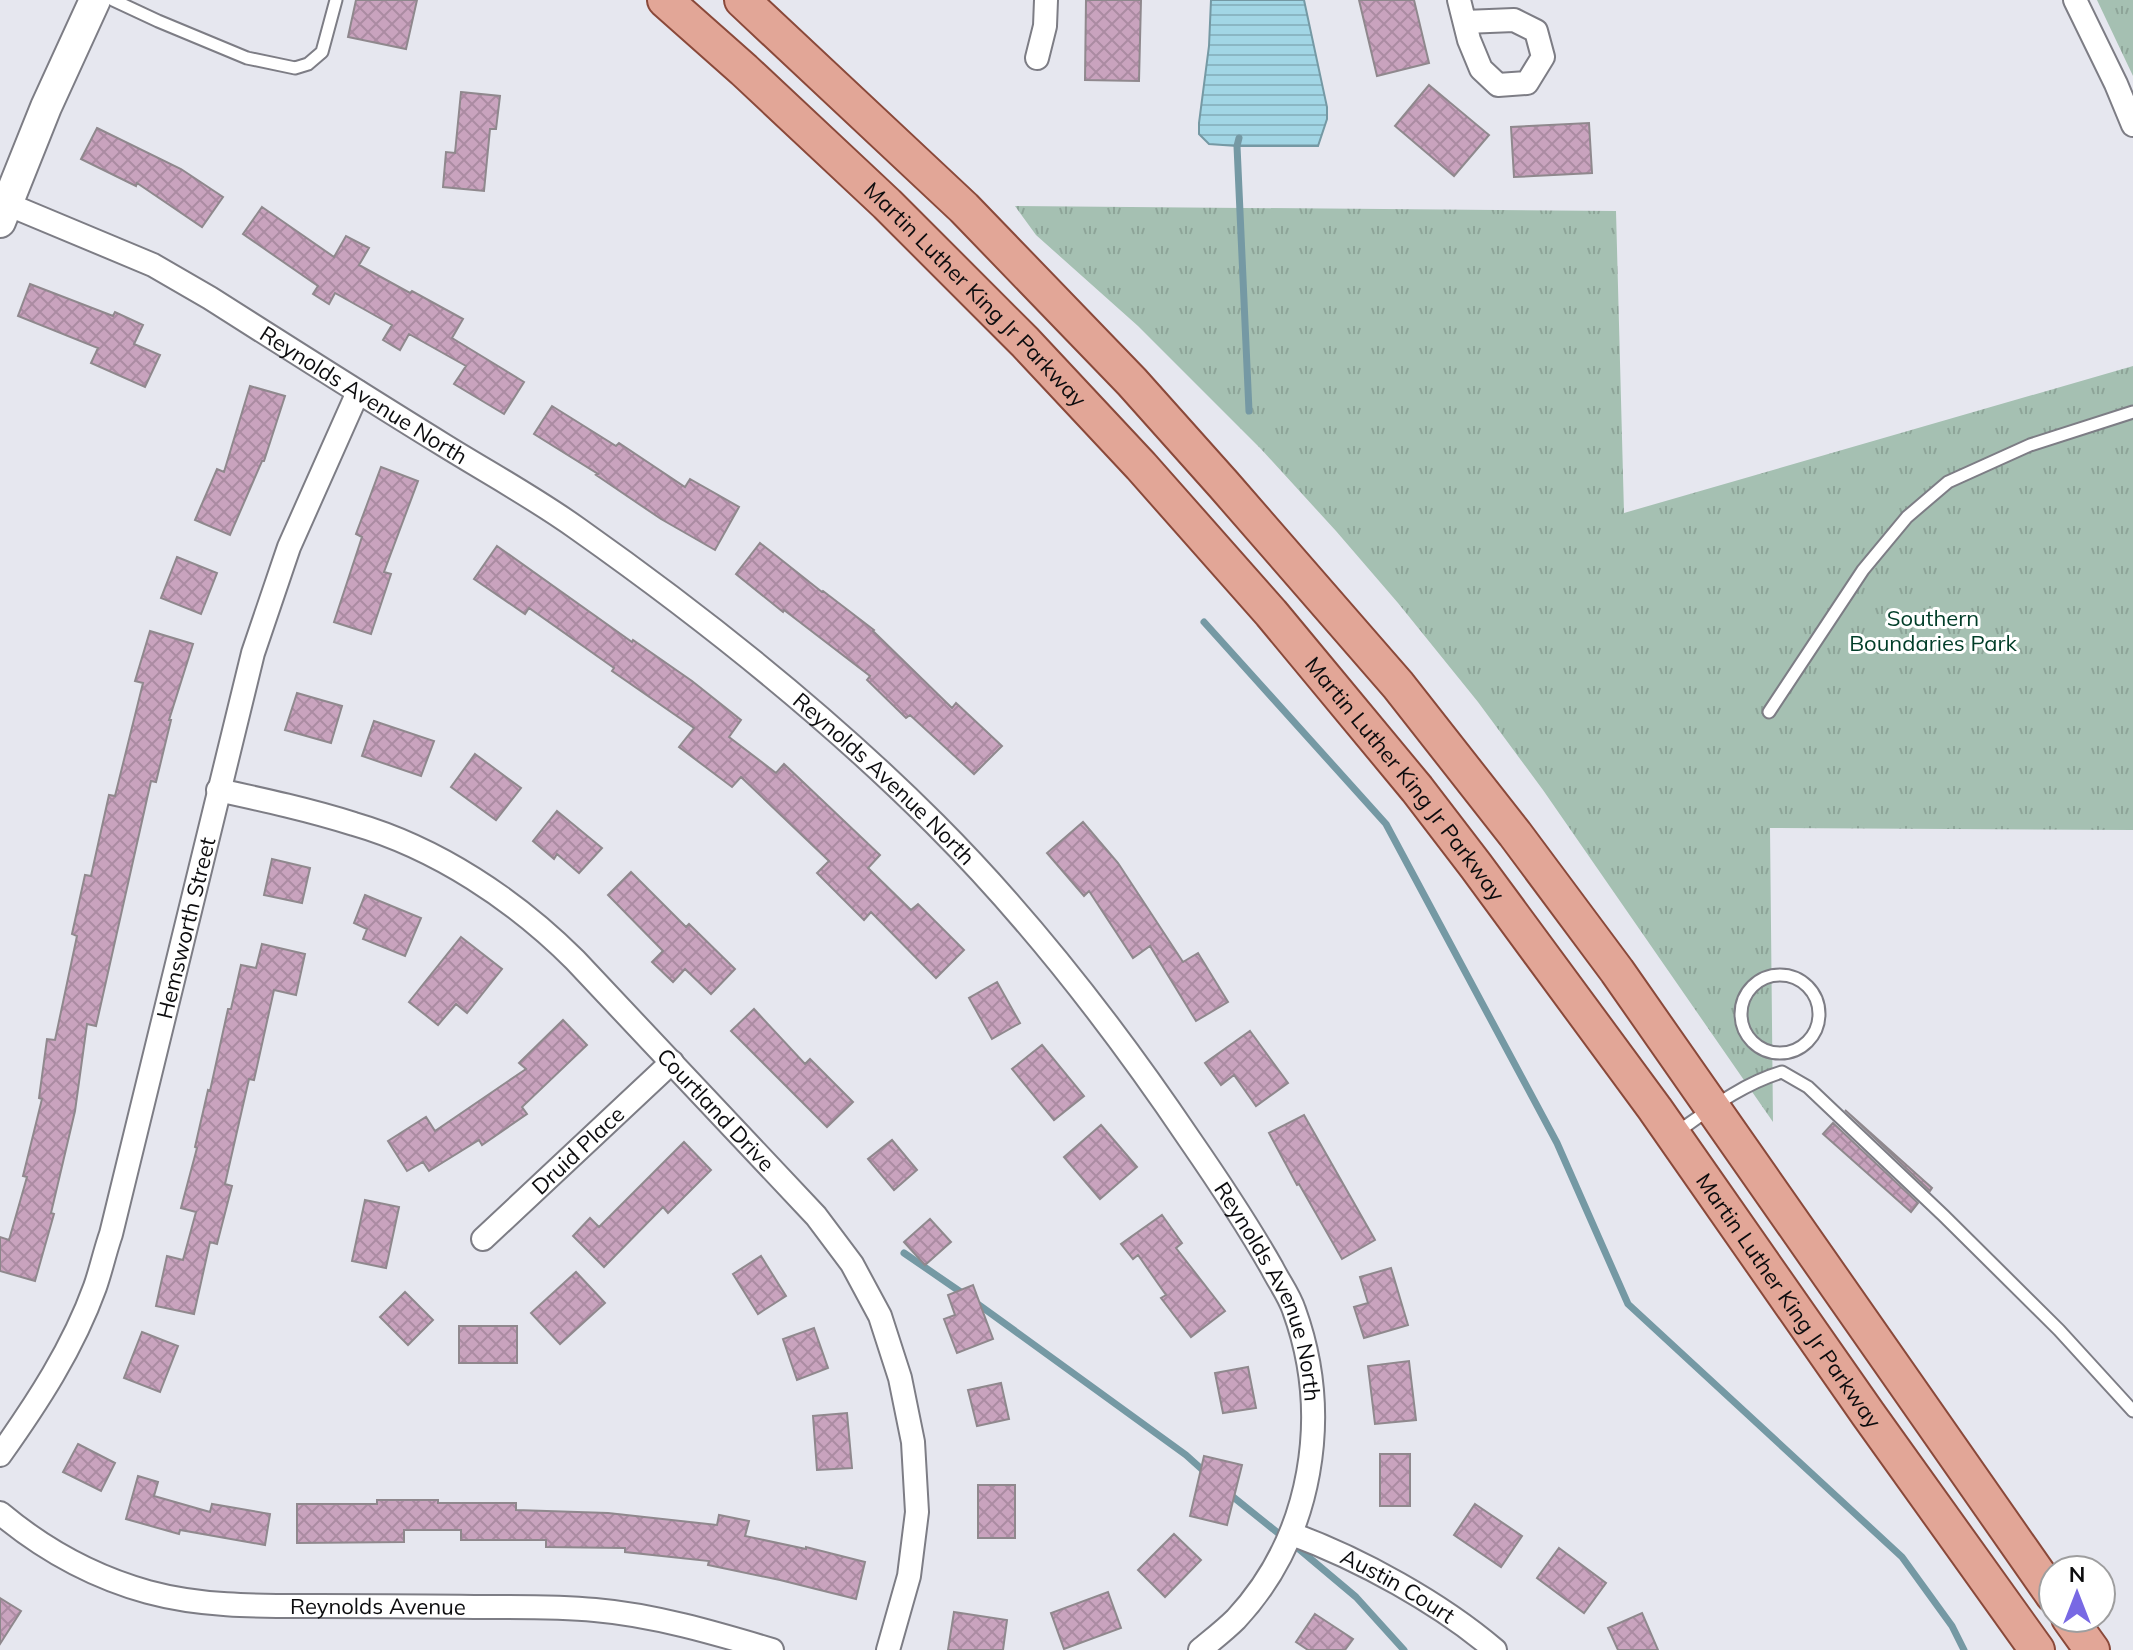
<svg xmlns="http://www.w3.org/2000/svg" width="2133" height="1650" viewBox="0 0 2133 1650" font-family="Mulish,sans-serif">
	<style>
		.park { fill: url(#park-tufts) }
		.water { fill: url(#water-rules); stroke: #7599a4; stroke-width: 2 }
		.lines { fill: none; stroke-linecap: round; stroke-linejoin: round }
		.stream { stroke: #7599a4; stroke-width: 7 }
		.building { fill: url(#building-cross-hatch); stroke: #8f888d; stroke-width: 2 }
		.lane-casing { stroke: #7d7d85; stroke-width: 15 }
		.street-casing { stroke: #7d7d85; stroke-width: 26 }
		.secondary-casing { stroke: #7d7d85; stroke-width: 34 }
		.primary-casing { stroke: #8a493a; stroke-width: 38 }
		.lane { stroke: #fff; stroke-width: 11 }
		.street { stroke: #fff; stroke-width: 22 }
		.secondary { stroke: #fff; stroke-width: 30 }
		.primary { stroke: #e2a697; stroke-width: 34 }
		.labels { text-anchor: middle; stroke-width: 6; stroke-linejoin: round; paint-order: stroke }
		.street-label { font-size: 22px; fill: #0c0c0e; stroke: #fff }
		.park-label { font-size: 22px; fill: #003d28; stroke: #fff }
	</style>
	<defs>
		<pattern id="park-tufts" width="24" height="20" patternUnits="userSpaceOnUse" patternTransform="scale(2)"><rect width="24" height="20" fill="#a5c0b2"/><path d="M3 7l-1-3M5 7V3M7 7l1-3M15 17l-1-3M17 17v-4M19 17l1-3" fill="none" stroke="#8da498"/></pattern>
		<pattern id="water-rules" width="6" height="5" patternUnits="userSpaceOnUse" patternTransform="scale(2)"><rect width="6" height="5" fill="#a2d6e5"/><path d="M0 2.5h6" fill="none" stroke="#8ab6c3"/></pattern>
		<pattern id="building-cross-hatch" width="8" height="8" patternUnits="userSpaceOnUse" patternTransform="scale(2)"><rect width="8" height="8" fill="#c9a3be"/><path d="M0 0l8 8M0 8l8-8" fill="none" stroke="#ab8ba2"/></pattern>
	</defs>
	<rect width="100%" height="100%" fill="#e6e7ef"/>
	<path class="park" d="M2097 0H2133V76Z
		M1015 206 1616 211 1624 513 2133 366V830L1770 828 1773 1122 1543 790 1478 702 1398 603 1336 531 1261 449 1138 326 1036 235Z"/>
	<path class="water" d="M1211 0H1304L1327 107V119L1318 146H1237L1209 144 1199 134V123L1209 46Z"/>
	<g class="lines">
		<path class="stream" d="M1239 138 1237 146 1249 411
			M1204 622 1386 824 1557 1143 1628 1304 1902 1557 1952 1626 1964 1650
			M904 1253 965 1295
			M975 1302 1186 1455 1206 1473
			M1227 1492 1283 1537
			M1293 1544 1356 1597 1404 1650"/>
	</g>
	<path class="building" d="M356 0H417L406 49 348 37Z
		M1086 0H1141L1139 81 1085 80Z
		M1359 0H1414L1429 63 1377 76Z
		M1429 85 1489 135 1454 176 1395 126Z
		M461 92 500 96 496 129H490L484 191 443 187 446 152 455 153Z
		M1589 123 1592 173 1514 177 1511 127Z
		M97 128 181 169 223 197 202 227 137 183 136 186 81 159Z
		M262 207 334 257 346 236 369 248 359 265 410 293 412 291 463 319 452 338 524 382 504 414 454 384 466 366 409 334 400 350 383 340 392 325 335 293 329 304 313 294 318 286 243 234Z
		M30 284 113 316 115 312 143 325 134 344 160 355 145 387 91 363 98 348 18 316Z
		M250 386 285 396 264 461H262L230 535 195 520 217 469 224 472Z
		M552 406 616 446 619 443 685 487 690 479 739 507 715 550 661 519 596 475 598 474 534 434Z
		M381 467 418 481 384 572 391 574 371 634 334 622 362 537 356 534Z
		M760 543 822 592 823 591 874 630 873 631 952 708 956 703 1002 746 974 774 910 715 906 718 867 680 870 676 784 610 783 612 736 574Z
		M497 546 632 642 633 640 692 681 741 720 729 737 776 773 784 764 880 855 868 868 911 910 918 904 964 950 936 978 871 912 864 920 817 873 829 861 741 777 732 787 679 747 694 728 612 671 614 668 529 608 525 614 474 579Z
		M177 557 217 573 201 614 161 598Z
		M150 631 193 644 169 720H171L156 782 151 781 96 1026 87 1024 75 1111 51 1213 54 1214 35 1281 0 1271V1237L9 1240 27 1177 23 1176 42 1099 39 1098 47 1039 55 1040 77 936 72 934 85 875 91 876 109 795 115 796 143 683 135 681Z
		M297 693 342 706 331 743 285 730Z
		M374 721 434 741 421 776 362 756Z
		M475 754 521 788 496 820 451 787Z
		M557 811 602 848 579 873 557 854 554 859 533 841Z
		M1083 822 1118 863 1183 962 1198 953 1228 1002 1196 1021 1150 946 1133 958 1089 891 1084 896 1047 853Z
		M272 859 310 868 302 903 264 895Z
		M631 872 686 927 689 924 735 969 711 994 685 969 673 982 652 962 663 951 608 895Z
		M365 895 421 918 405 956 363 939 367 929 354 923Z
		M461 937 502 969 467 1013 456 1004 438 1025 409 1002Z
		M262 944 305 954 296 995 274 990 254 1080 249 1079 225 1184 232 1186 217 1244 210 1242 194 1314 156 1306 167 1256 183 1260 196 1212 181 1208 197 1148 195 1147 208 1090 210 1091 228 1009H231L241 965 256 968Z
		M997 982 1020 1023 992 1039 969 998Z
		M754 1009 805 1064 810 1059 853 1102 827 1127 731 1031Z
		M563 1020 587 1045 522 1107 527 1114 482 1145 479 1140 429 1171 423 1162 407 1171 388 1141 426 1117 435 1131 526 1069 519 1063Z
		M1250 1031 1288 1083 1256 1106 1234 1075 1221 1085 1205 1063Z
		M1042 1045 1084 1096 1054 1120 1012 1069Z
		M1845 1110 1932 1188 1930 1191Z
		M1304 1115 1375 1240 1342 1259 1299 1184 1297 1185 1269 1133Z
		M1833 1123 1918 1203 1911 1212 1823 1134Z
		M1101 1125 1137 1167 1100 1199 1064 1157Z
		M892 1140 917 1170 894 1190 868 1159Z
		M684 1142 711 1170 668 1213 663 1207 604 1267 573 1236 590 1218 599 1227Z
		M365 1200 399 1207 386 1268 352 1261Z
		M1162 1215 1182 1243 1176 1248 1225 1311 1191 1337 1161 1298 1166 1295 1138 1255 1133 1259 1121 1244Z
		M930 1219 951 1242 925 1265 904 1242Z
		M761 1256 786 1296 758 1314 733 1274Z
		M1391 1268 1408 1325 1364 1338 1354 1307 1368 1303 1360 1277Z
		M576 1272 605 1303 560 1344 531 1313Z
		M973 1285 993 1339 957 1353 944 1319 955 1315 948 1295Z
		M405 1292 433 1320 408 1345 380 1317Z
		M459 1326H517V1363H459Z
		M814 1328 828 1368 797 1380 783 1339Z
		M142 1332 178 1346 160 1392 124 1378Z
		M1409 1361 1416 1420 1375 1424 1368 1366Z
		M1248 1367 1256 1408 1223 1413 1215 1373Z
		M1001 1383 1009 1419 977 1426 968 1390Z
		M847 1413 852 1468 817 1470 813 1416Z
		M78 1444 115 1463 101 1491 63 1472Z
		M1380 1454H1410V1506H1380Z
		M1204 1456 1242 1465 1227 1525 1190 1516Z
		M138 1476 158 1482 154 1496 210 1512 212 1504 270 1514 265 1545 180 1530 179 1534 126 1519Z
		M978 1485H1015V1538H978Z
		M377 1500H438V1503H516V1510L608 1513 717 1525 719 1515 749 1521 745 1536 806 1549V1547L865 1562 856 1599 780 1580 708 1565 709 1561 625 1552V1548L546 1547V1540H461V1530H404V1542L297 1543V1504H377Z
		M1475 1504 1522 1536 1501 1567 1454 1535Z
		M1174 1534 1201 1560 1165 1597 1138 1570Z
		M1559 1548 1606 1583 1584 1613 1537 1578Z
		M1108 1592 1121 1628 1064 1649 1051 1613Z
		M0 1598 21 1611 0 1644Z
		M954 1612 1007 1620 1003 1650H948Z
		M1642 1613 1658 1650H1618L1608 1628Z
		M1315 1614 1353 1639 1345 1650H1308L1296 1642Z"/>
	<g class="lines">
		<g class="lane-casing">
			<path id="lane" d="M113 0 158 21 247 58 295 68 308 64 322 52 336 0
				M1769 712 1863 570 1907 517 1948 482 2030 445 2133 412
				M1741 1014a39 39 0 1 1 78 0a39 39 0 1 1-78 0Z
				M1676 1133C1710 1109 1742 1084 1782 1072L1808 1087 1944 1216 2059 1330 2133 1411"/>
		</g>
		<g class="street-casing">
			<g id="street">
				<path d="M1459 0 1469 40 1481 69 1498 85 1527 83 1543 57 1536 31 1514 20 1465 22"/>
				<path d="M2075 0 2116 84 2133 125"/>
				<path d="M1037 58 1045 26 1046 0"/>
				<path id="s1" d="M7 204 153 265 210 298C287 347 364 396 442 444 487 472 535 498 578 529 704 618 826 715 935 824 1031 920 1115 1029 1190 1140 1219 1182 1247 1224 1272 1268 1279 1282 1289 1295 1294 1310 1332 1415 1313 1536 1236 1619 1225 1630 1212 1640 1200 1650"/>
				<path id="s2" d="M218 790C264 800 310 810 354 824 437 848 515 900 575 960L816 1216 852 1264 880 1316 900 1378 913 1442 917 1512 909 1576 888 1650"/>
				<path id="s3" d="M483 1239 672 1062"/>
				<path id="s4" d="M0 1455C37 1403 73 1348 95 1287 101 1270 105 1251 111 1234L253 653 289 547 358 392"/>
				<path id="s5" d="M0 1513C43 1549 94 1577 148 1592 203 1607 260 1606 317 1606 369 1606 422 1606 474 1607 514 1607 555 1606 595 1610 654 1615 715 1633 772 1650"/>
				<path id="s6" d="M1292 1534C1360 1559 1440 1603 1495 1650"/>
			</g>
		</g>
		<g class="secondary-casing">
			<path id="secondary" d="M0 222 46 107 95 0"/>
		</g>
		<g class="primary-casing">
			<g id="primary">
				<path id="s7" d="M665 0 744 70 887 204 1025 342 1141 466 1271 613 1417 789 1476 866 1655 1109 1868 1414 2037 1650"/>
				<path d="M742 0 964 208 1132 382 1224 485 1398 685 1515 834 1617 971 2053 1595"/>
				<path d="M2069 1618 2092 1650"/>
			</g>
		</g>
		<use href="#lane" class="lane"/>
		<use href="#street" class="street"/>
		<use href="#secondary" class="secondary"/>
		<use href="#primary" class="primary"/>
	</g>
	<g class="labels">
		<g class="street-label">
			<text dy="8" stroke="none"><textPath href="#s7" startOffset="428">Martin Luther King Jr Parkway</textPath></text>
			<text dy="8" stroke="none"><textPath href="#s1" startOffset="406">Reynolds Avenue North</textPath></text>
			<text dy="8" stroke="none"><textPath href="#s1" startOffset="1054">Reynolds Avenue North</textPath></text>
			<text dy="8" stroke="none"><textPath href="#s7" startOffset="1076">Martin Luther King Jr Parkway</textPath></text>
			<text dy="8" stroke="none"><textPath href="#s4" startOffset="564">Hemsworth Street</textPath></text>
			<text dy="8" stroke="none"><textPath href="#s2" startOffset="608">Courtland Drive</textPath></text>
			<text dy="8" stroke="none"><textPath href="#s3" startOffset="130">Druid Place</textPath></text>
			<text dy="8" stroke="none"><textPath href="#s1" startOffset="1702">Reynolds Avenue North</textPath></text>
			<text dy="8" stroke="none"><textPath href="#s7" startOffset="1724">Martin Luther King Jr Parkway</textPath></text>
			<text dy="8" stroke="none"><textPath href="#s6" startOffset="118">Austin Court</textPath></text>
			<text dy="8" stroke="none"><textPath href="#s5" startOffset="400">Reynolds Avenue</textPath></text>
		</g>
		<g class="park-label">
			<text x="1933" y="626">Southern<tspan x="1933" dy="25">Boundaries Park</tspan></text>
		</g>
	</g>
	<g transform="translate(2077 1594)"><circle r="38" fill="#ffffff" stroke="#9e9e9f" stroke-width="2"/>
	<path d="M0-6L14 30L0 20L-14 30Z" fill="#7869e4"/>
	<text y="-12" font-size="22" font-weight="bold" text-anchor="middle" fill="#0c0c0e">N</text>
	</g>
</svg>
